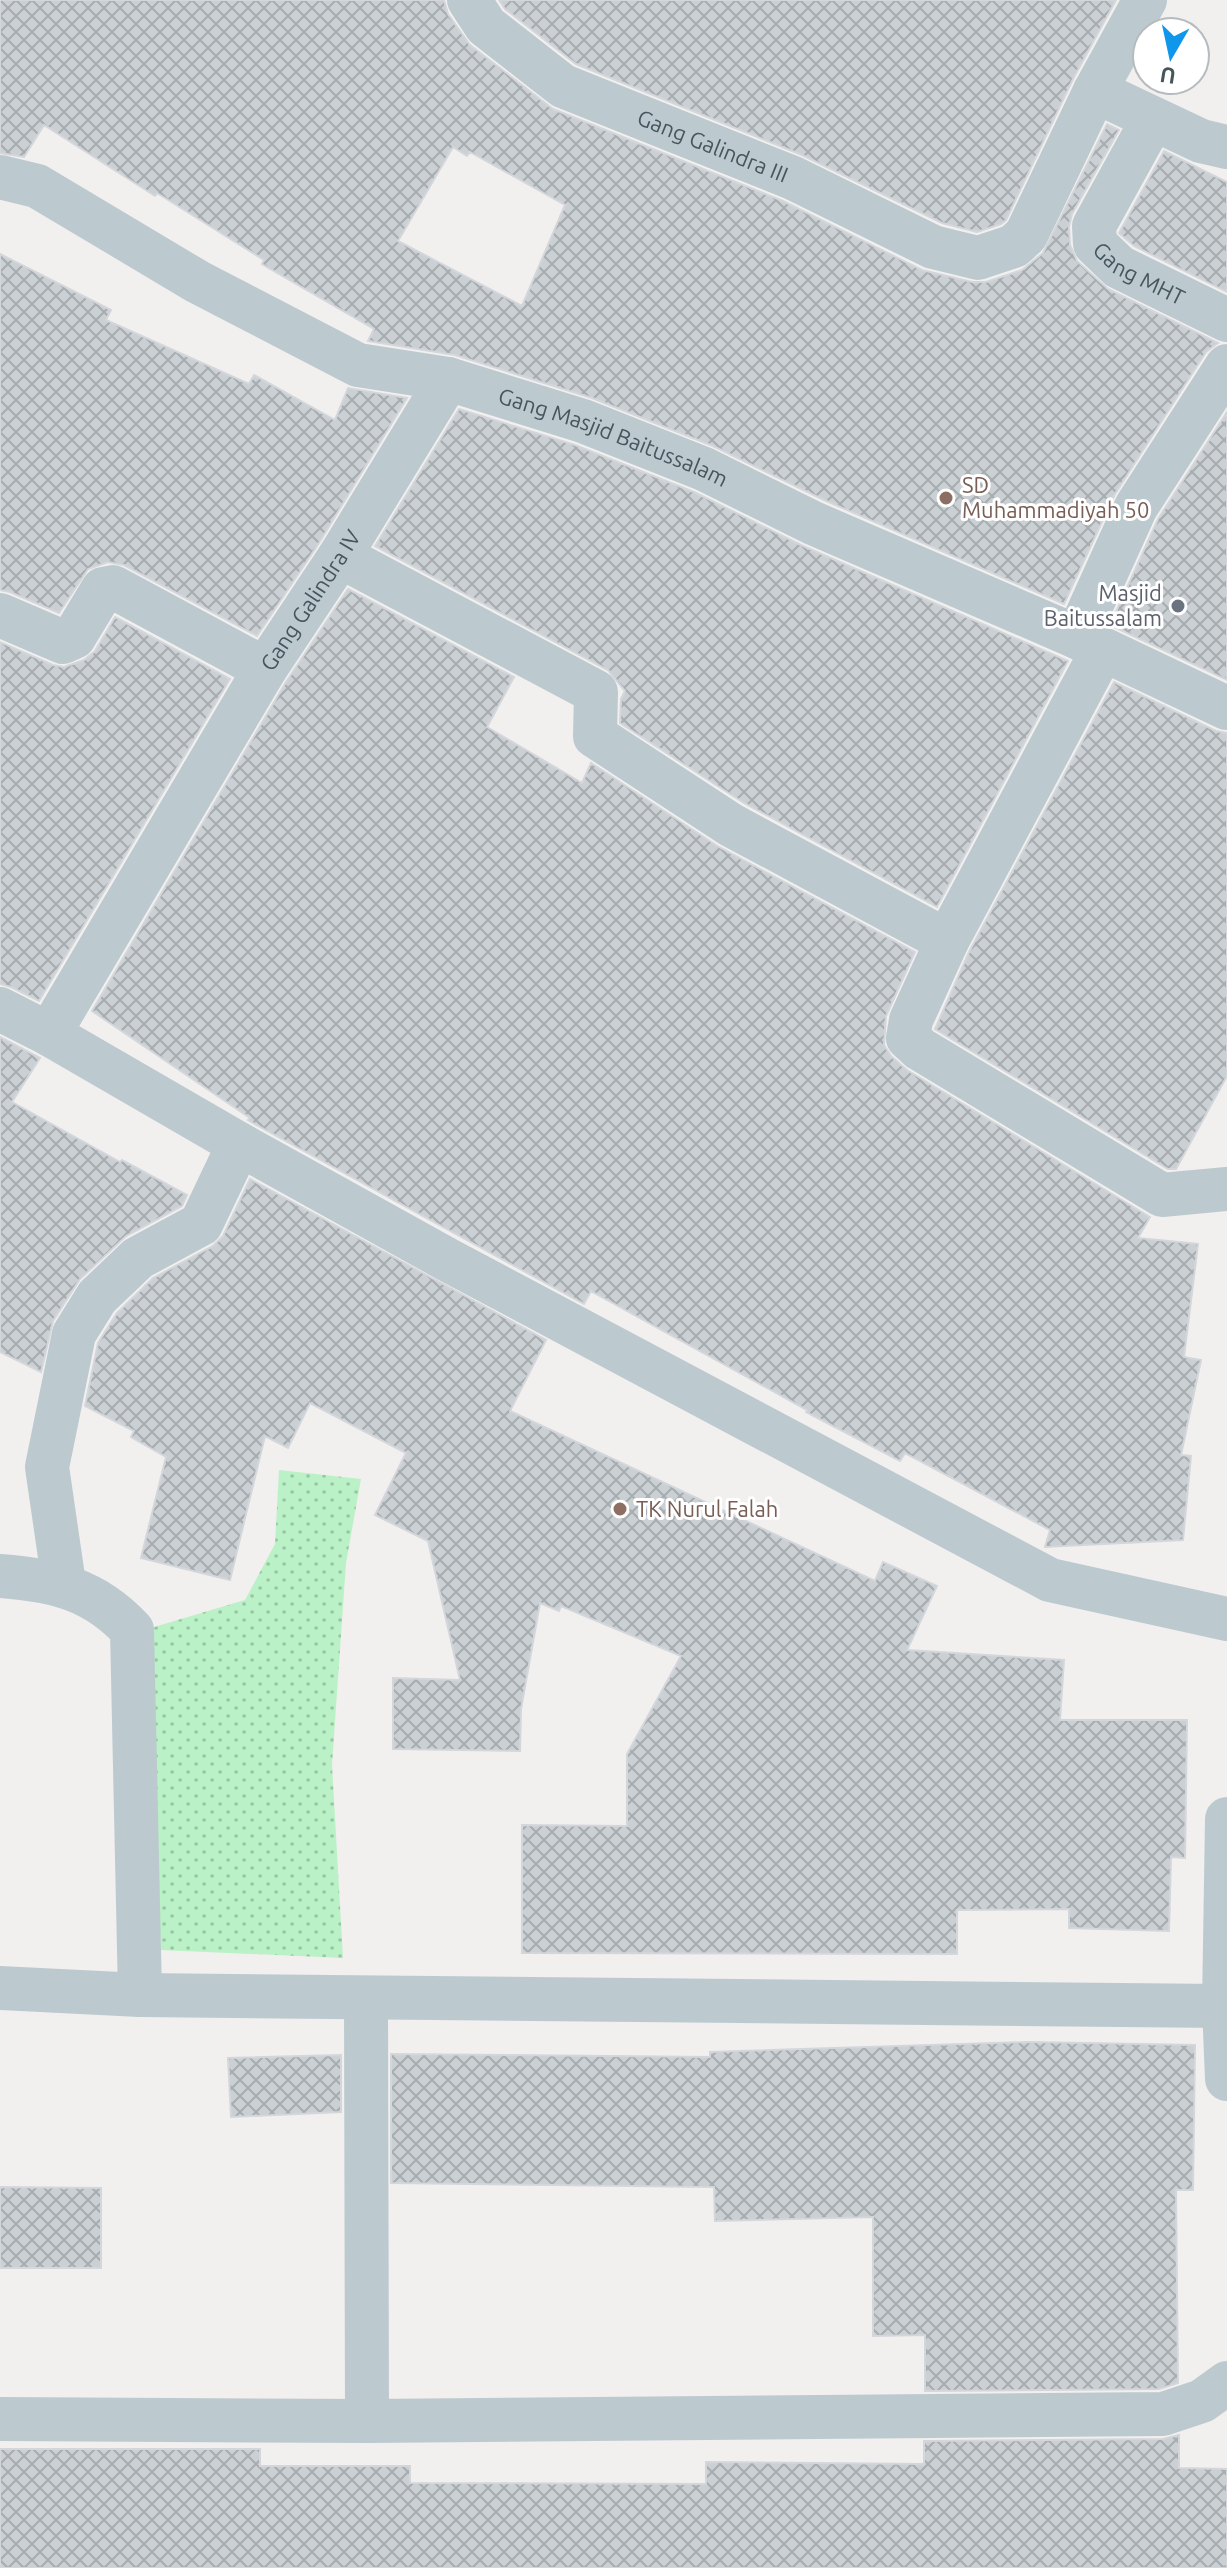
<svg xmlns="http://www.w3.org/2000/svg" width="1227" height="2568" viewBox="0 0 1227 2568" font-family="Ubuntu,sans-serif">
	<style>
		.grass { fill: url(#grass-dots) }
		.building { fill: url(#building-cross-hatch); stroke: #d3d6db; stroke-width: 2; fill-rule: evenodd }
		.lines { fill: none; stroke-linecap: round; stroke-linejoin: round }
		.minor { stroke: #bccacf; stroke-width: 44 }
		.education-dot { fill: #8d6e63; stroke: #fff; stroke-width: 3 }
		.worship-dot { fill: #6b7280; stroke: #fff; stroke-width: 3 }
		.labels { text-anchor: middle; stroke-width: 6; stroke-linejoin: round; paint-order: stroke }
		.street-label { font-size: 22px; fill: #46565d; stroke: #fff }
		.education-label { font-size: 22px; fill: #785e54; stroke: #fff; text-anchor: start }
		.worship-label { font-size: 22px; fill: #5b616d; stroke: #fff; text-anchor: end }
	</style>
	<defs>
		<pattern id="grass-dots" width="8" height="8" patternUnits="userSpaceOnUse" patternTransform="scale(2)"><rect width="8" height="8" fill="#bbf1c6"/><path d="M2 2h.1M6 6h.1" fill="none" stroke="#9ac6a4" stroke-width="1.8" stroke-linecap="round"/></pattern>
		<pattern id="building-cross-hatch" width="8" height="8" patternUnits="userSpaceOnUse" patternTransform="scale(2)"><rect width="8" height="8" fill="#cbd0d4"/><path d="M0 0l8 8M0 8l8-8" fill="none" stroke="#a7acaf"/></pattern>
	</defs>
	<rect width="100%" height="100%" fill="#f2efef"/>
	<path class="grass" d="M279 1470 361 1479 346 1563 332 1765 343 1958 161 1950 144 1630 245 1600 275 1544Z"/>
	<path class="building" d="M0 0H444L448 14 470 45 553 109 783 201 922 270 972 282H986L1022 270 1043 253 1107 124 1119 130 1072 214 1069 227 1070 245 1077 261 1108 289 1218 343 1206 352 1115 494 1064 604 824 500 713 446 592 398 455 355 368 341 374 329 262 264 264 260 157 193 155 196 44 125 24 157 0 153ZM453 147 467 156 470 152 565 205 522 306 398 241Z
		M499 0H1116L1073 79 1006 220 1001 224 977 232 942 223 802 155 576 64 505 9Z
		M1164 151 1227 182V292L1134 246 1119 233Z
		M0 254 111 310 106 320 249 384 254 375 335 420 348 388 407 398 319 543 257 636 124 565 108 562 88 569 59 613 10 592 0 590Z
		M459 409 575 445 694 492 803 546 1068 661 937 907 744 803 620 723 621 699 625 691 608 670 375 546Z
		M1227 412V680L1110 625 1158 519Z
		M348 589 514 677 487 727 582 783 591 763 719 847 915 952 886 1016 884 1045 891 1056 907 1070 1150 1217 1138 1238 1198 1244 1184 1357 1201 1360 1181 1455 1191 1456 1183 1540 1045 1547 1050 1530 905 1453 900 1461 806 1412 807 1410 591 1291 584 1304 251 1122 248 1120 250 1118 92 1011 286 682Z
		M115 617 230 679 39 1001 11 987 0 984V642L53 665 64 667 84 660 95 651Z
		M1114 682 1216 731 1227 733V1076L1176 1169H1168L935 1029 969 952Z
		M0 1037 40 1058 12 1102 120 1162 122 1160 187 1195 182 1206 126 1236 80 1279 53 1321 41 1372 0 1352Z
		M250 1179 546 1340 510 1411 875 1581 883 1562 937 1586 907 1650 1064 1660 1060 1720H1187L1185 1858 1171 1857 1169 1931 1069 1928V1909L957 1910V1954L522 1953V1825L627 1826V1754L681 1656 561 1606 559 1611 540 1603 521 1709 520 1751 393 1749V1678L460 1680 428 1541 375 1515 406 1453 310 1403 288 1448 265 1436 230 1580 141 1558 166 1457 131 1437 134 1431 85 1406 98 1343 117 1313 153 1278 213 1246 223 1236Z
		M1029 2042 1195 2045 1193 2190H1176L1178 2383 1159 2389 925 2391V2335L873 2336V2217L715 2221 714 2187 391 2183V2054L710 2057V2052Z
		M341 2055V2112L231 2117 228 2058Z
		M0 2187 101 2188V2268H0Z
		M1179 2435V2468L1227 2469V2568H0V2449H260V2466H410V2483L706 2484V2462L924 2464V2441L1163 2439Z"/>
	<g class="lines">
		<g class="minor">
			<path id="s1" d="M469 0 486 26 563 86 793 178 933 247 978 258 1014 246 1026 235 1095 91 1145 0"/>
			<path d="M1095 91 1201 141 1227 147"/>
			<path id="s2" d="M1153 119 1094 226 1095 244 1119 267 1227 320"/>
			<path id="s3" d="M0 177 37 186 198 282 358 365 448 379 583 421 704 469 813 523 1077 637 1227 708"/>
			<path d="M340 556 596 692 595 736 731 825 947 941"/>
			<path id="s4" d="M0 615 63 642 74 637 103 589 113 587 265 669 340 556 448 379"/>
			<path d="M1077 637 1136 507 1227 366"/>
			<path d="M1102 651 947 941 911 1020 908 1038 920 1049 1162 1195 1227 1189"/>
			<path d="M0 1009 49 1034 239 1144 448 1260 1050 1580 1227 1619"/>
			<path d="M49 1034 265 669"/>
			<path d="M0 1576C54 1580 94 1589 132 1630L140 1995"/>
			<path d="M64 1584 47 1467 74 1334 97 1297 138 1258 201 1224 239 1144"/>
			<path d="M1227 1819 1224 2006 1227 2079"/>
			<path d="M0 1988 140 1995 1224 2006"/>
			<path d="M366 1998 367 2421"/>
			<path d="M0 2419 367 2421 1163 2414 1202 2401 1227 2383"/>
		</g>
	</g>
	<g class="education-dot">
		<circle cx="946" cy="498" r="8"/>
		<circle cx="620" cy="1509" r="8"/>
	</g>
	<circle class="worship-dot" cx="1178" cy="606" r="8"/>
	<g class="labels">
		<g class="street-label">
			<text dy="8" stroke="none"><textPath href="#s1" startOffset="290">Gang Galindra III</textPath></text>
			<text dy="8" stroke="none"><textPath href="#s2" startOffset="194">Gang MHT</textPath></text>
			<text dy="8" stroke="none"><textPath href="#s3" startOffset="672">Gang Masjid Baitussalam</textPath></text>
			<text dy="8" stroke="none"><textPath href="#s4" startOffset="402">Gang Galindra IV</textPath></text>
		</g>
		<g class="education-label">
			<text x="962" y="493">SD<tspan x="962" dy="25">Muhammadiyah 50</tspan></text>
			<text x="636" y="1517">TK Nurul Falah</text>
		</g>
		<g class="worship-label">
			<text x="1162" y="601">Masjid<tspan x="1162" dy="25">Baitussalam</tspan></text>
		</g>
	</g>
	<g transform="translate(1171 56) rotate(189)"><circle r="38" fill="#ffffff" stroke="#b5bbbe" stroke-width="2"/>
	<path d="M0-6L14 30L0 20L-14 30Z" fill="#1096ea"/>
	<text y="-12" font-size="22" font-weight="bold" text-anchor="middle" fill="#46565d">U</text>
	</g>
</svg>
